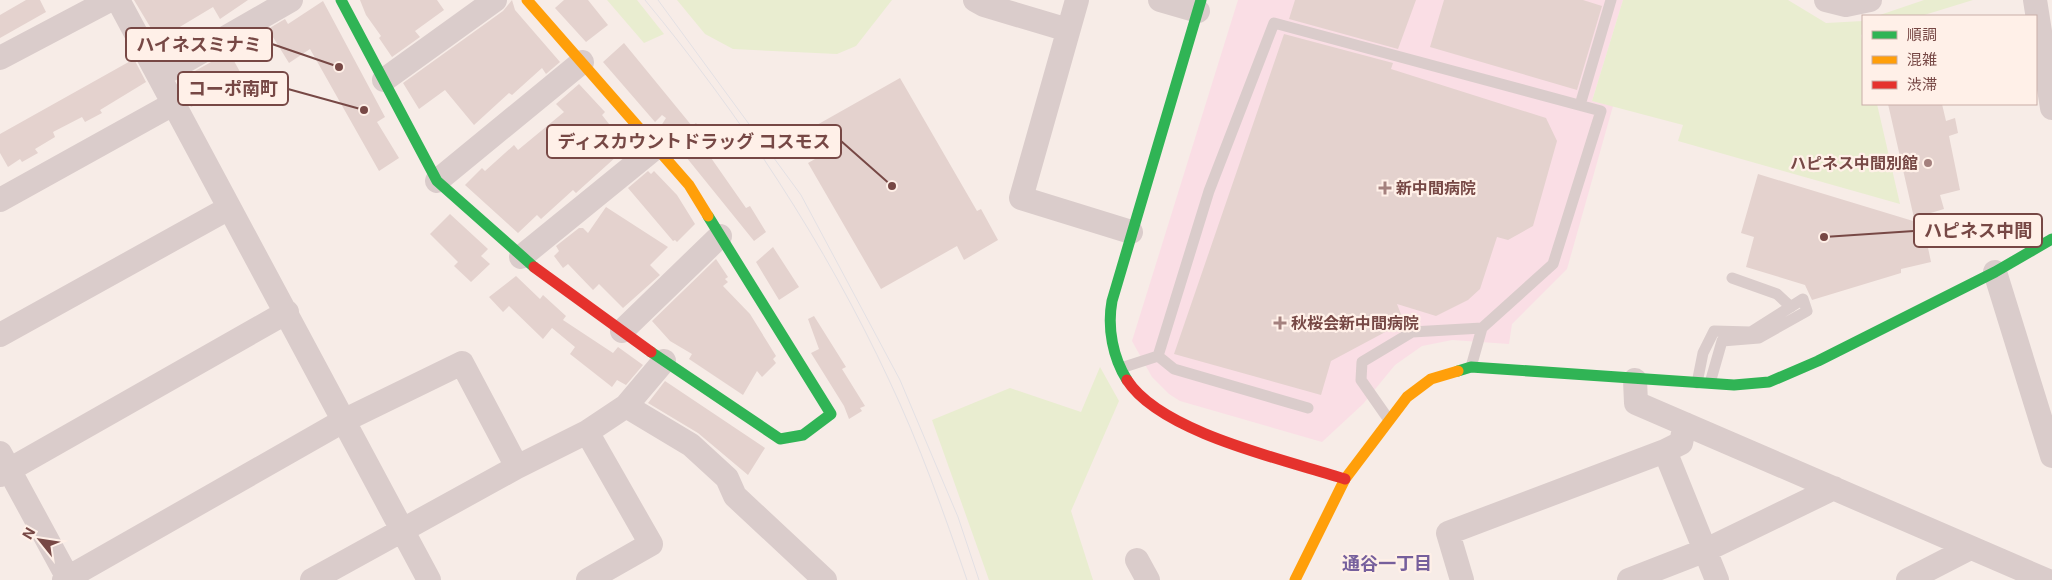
<svg xmlns="http://www.w3.org/2000/svg" width="2052" height="580" viewBox="0 0 2052 580" font-family="Inter,'Noto Sans JP',sans-serif">
	<style>
		.medical { fill: #fadee5 }
		.green { fill: #e9edd0 }
		.building { fill: #e4d2ce }
		.lines { fill: none; stroke-linecap: round; stroke-linejoin: round }
		.lane { stroke: #dacccb; stroke-width: 11 }
		.street { stroke: #dacccb; stroke-width: 24 }
		.fast { stroke: #30b455; stroke-width: 11 }
		.slow { stroke: #ff9f0a; stroke-width: 11 }
		.jam { stroke: #e5322d; stroke-width: 11 }
		.tram { stroke: #e3e0e4; stroke-width: 1 }
		.poi-dot { fill: #a4817e; stroke: #fff0e8; stroke-width: 2 }
		.labels { text-anchor: middle; stroke-width: 4.5; stroke-linejoin: round; paint-order: stroke }
		.poi-label { font-size: 16px; font-weight: bold; fill: #774845; stroke: #fff0e8; text-anchor: start }
		.neighbourhood-label { font-size: 18px; font-weight: bold; fill: #765f9c; stroke: #fff0e8 }
		.leader { fill: none; stroke: #774845; stroke-width: 2 }
		.callout-dot { fill: #774845; stroke: #fff0e8; stroke-width: 2 }
		.callout { fill: #fff0e8; stroke: #774845; stroke-width: 2 }
		.callout-label { font-size: 18px; text-anchor: middle; font-weight: bold; fill: #774845 }
	</style>
	<rect width="100%" height="100%" fill="#f7ece7"/>
	<path class="medical" d="M1238 0H1623L1592 101 1613 106 1567 269 1512 324 1509 344 1452 340 1422 346 1395 365 1363 404 1322 442 1180 401 1169 394 1152 377 1132 341Z"/>
	<path class="green" d="M607 0H637L664 34 644 43Z
		M677 0H892L856 46 837 54 733 49 705 34Z
		M1623 0H1788L1826 23 1863 21V34L1861 35 1863 46V104H1877L1900 204 1678 141 1683 125 1592 101Z
		M1924 0H1973L1921 16H1877Z
		M1100 367 1119 401 1071 511 1093 580H989L932 420 1010 388 1081 412Z"/>
	<path class="building" d="M26 0H40L46 12 0 38V15Z
		M134 0H248L220 19 213 7 158 40Z
		M360 0H437L444 10 415 31 420 37 392 57 379 38 381 36 366 15Z
		M512 0 515 10 560 62 546 74 542 68 512 95 509 93 474 125 445 90 419 109 403 83 503 11Z
		M564 0H588L608 25 586 42 555 8Z
		M1295 0H1416L1398 49 1289 19Z
		M1444 0H1583L1602 6 1577 90 1430 47Z
		M323 1 385 117 377 122 399 158 379 171 310 49 289 63 268 29 285 19 288 24Z
		M1284 34 1393 63 1391 69 1546 118 1557 141 1533 226 1508 240 1497 237 1480 289 1468 300 1436 316 1397 304 1404 322 1331 361 1321 395 1174 354Z
		M624 43 692 126 696 123 706 134 703 137 715 150 709 155 746 208 750 206 766 232 754 241 661 126 666 118 662 115 655 122 603 62Z
		M229 52 249 88 223 101 220 96 207 105 204 100 191 107 177 81Z
		M134 59 146 82 100 110 102 113 85 122 82 117 53 132 55 137 35 149 38 153 22 162 20 159 8 167 0 153V134Z
		M900 78 977 211 981 209 998 240 964 260 957 246 881 289 808 163 829 151 815 126Z
		M579 84 605 112 602 115 627 147 576 193 573 190 541 219 537 215 518 233 465 185 482 168 485 171 514 145 518 150 564 112 556 104Z
		M1888 104H1942L1946 121 1955 118 1958 133 1949 136 1960 190 1940 195 1944 209 1914 218Z
		M648 171 651 174 654 171 677 195 695 224 677 242 675 240 673 241 628 188Z
		M1758 174 1923 224 1931 262 1901 269V273L1812 300 1805 285 1746 267 1754 237 1741 233Z
		M606 207 668 247 650 265 660 275 623 308 599 284 593 290 568 264 563 268 554 256 559 251 556 246 579 228H583L588 233Z
		M450 214 488 249 481 256 490 264 471 282 454 266 458 262 430 234Z
		M773 247 799 287 779 300 756 262Z
		M716 259 728 277 725 279 728 282 723 286 750 314 776 356 773 359 776 363 762 377 757 371 743 395 689 359 692 354 670 341 652 321Z
		M516 276 540 299 543 295 566 316 563 320 613 353 618 347 643 365 626 385 617 380 612 387 570 354 575 347 552 328 543 339 509 306 503 312 489 297Z
		M814 316 846 367 842 369 865 406 860 408 862 411 849 419 844 406 811 353 819 349 808 319Z
		M665 381 765 448 748 475 698 433 648 403Z"/>
	<g class="lines">
		<path class="lane" d="M1580 105 1611 0
			M1732 278 1777 294 1791 307
			M1158 356 1174 369 1308 408
			M1121 368 1158 356 1209 191 1274 23 1601 111 1553 264 1482 328
			M1697 383 1703 353 1714 331 1751 332 1803 299 1807 311 1759 338 1722 341 1710 383
			M1389 420 1361 380 1362 362 1412 332 1482 328 1471 367"/>
		<path class="street" d="M118 0 429 580
			M975 0 984 5 1068 30
			M1077 0 1021 198 1131 232
			M1160 0 1198 11
			M1826 0 1846 5 1870 0
			M2035 0 2052 108
			M0 58 110 0
			M159 76 291 0
			M384 80 495 0
			M437 181 582 62
			M0 200 173 104
			M521 257 655 148
			M1995 272 2052 456
			M622 331 720 236
			M0 335 229 208
			M1635 380 1636 403 2046 580
			M626 406 691 445 727 478 735 496 825 580
			M1685 424 1681 443 1665 451 1717 580
			M587 432 651 544 588 580
			M0 453 69 580
			M0 475 287 312
			M1137 560 1148 580
			M64 580 343 421 462 363 517 467
			M312 580 517 467 587 432 626 406 664 361
			M1462 580 1448 533 1665 451
			M1629 580 1706 550 1834 488
			M1908 580 1970 548"/>
		<path class="fast" d="M341 0 437 181 534 267
			M651 352 780 439 803 435 831 414 708 216
			M1458 371 1471 367 1734 385 1769 382 1818 361 1995 272 2052 239
			M1127 380C1113 358 1107 328 1112 301L1201 0"/>
		<path class="slow" d="M527 0 689 185 708 216
			M1295 580 1345 479 1407 397 1431 379 1458 371"/>
		<path class="jam" d="M534 267 651 352
			M1127 380C1161 433 1286 460 1345 479"/>
		<path class="tram" d="M645 0C741 116 825 243 889 380 919 443 944 513 967 580
			M658 0 801 195 900 380 958 517 979 580"/>
	</g>
	<g class="poi-dot">
		<circle cx="1928" cy="163" r="5"/>
		<path d="M1382.5 180.5h5v5h5v5h-5v5h-5v-5h-5v-5h5z"/>
		<path d="M1277.5 315.5h5v5h5v5h-5v5h-5v-5h-5v-5h5z"/>
	</g>
	<g class="labels">
		<g class="poi-label">
			<text x="1918" y="169" text-anchor="end">ハピネス中間別館</text>
			<text x="1396" y="194">新中間病院</text>
			<text x="1291" y="329">秋桜会新中間病院</text>
		</g>
		<g class="neighbourhood-label">
			<text x="1387" y="570">通谷一丁目</text>
		</g>
	</g>
	<path class="leader" d="M339 67L272 44M364 110L288 89M892 186L841 141M1824 237L1914 231"/>
	<g class="callout-dot">
		<circle cx="339" cy="67" r="5"/>
		<circle cx="364" cy="110" r="5"/>
		<circle cx="892" cy="186" r="5"/>
		<circle cx="1824" cy="237" r="5"/>
	</g>
	<g class="callout">
		<rect x="126" y="28" width="146" height="33" rx="5"/>
		<rect x="178" y="72" width="110" height="33" rx="5"/>
		<rect x="547" y="125" width="294" height="33" rx="5"/>
		<rect x="1914" y="214" width="128" height="33" rx="5"/>
	</g>
	<g class="callout-label">
		<text x="199" y="51">ハイネスミナミ</text>
		<text x="233" y="95">コーポ南町</text>
		<text x="694" y="148">ディスカウントドラッグ コスモス</text>
		<text x="1978" y="237">ハピネス中間</text>
	</g>
	<rect x="1862" y="15" width="175" height="90" fill="#fff0e8" stroke="#c9ada7"/>
	<rect x="1872" y="31" width="25" height="8" fill="#30b455" stroke="#c9ada7"/>
	<text x="1907" y="40" font-size="15" fill="#774845">順調</text>
	<rect x="1872" y="56" width="25" height="8" fill="#ff9f0a" stroke="#c9ada7"/>
	<text x="1907" y="65" font-size="15" fill="#774845">混雑</text>
	<rect x="1872" y="81" width="25" height="8" fill="#e5322d" stroke="#c9ada7"/>
	<text x="1907" y="90" font-size="15" fill="#774845">渋滞</text>
	<g transform="translate(40 540) rotate(300)" stroke="#fff0e8" stroke-width="4" paint-order="stroke">
	<path d="M0-4L9 19L0 12L-9 19Z" fill="#774845"/>
	<text y="-8" font-size="14" font-weight="bold" text-anchor="middle" fill="#774845">N</text>
	</g>
</svg>
